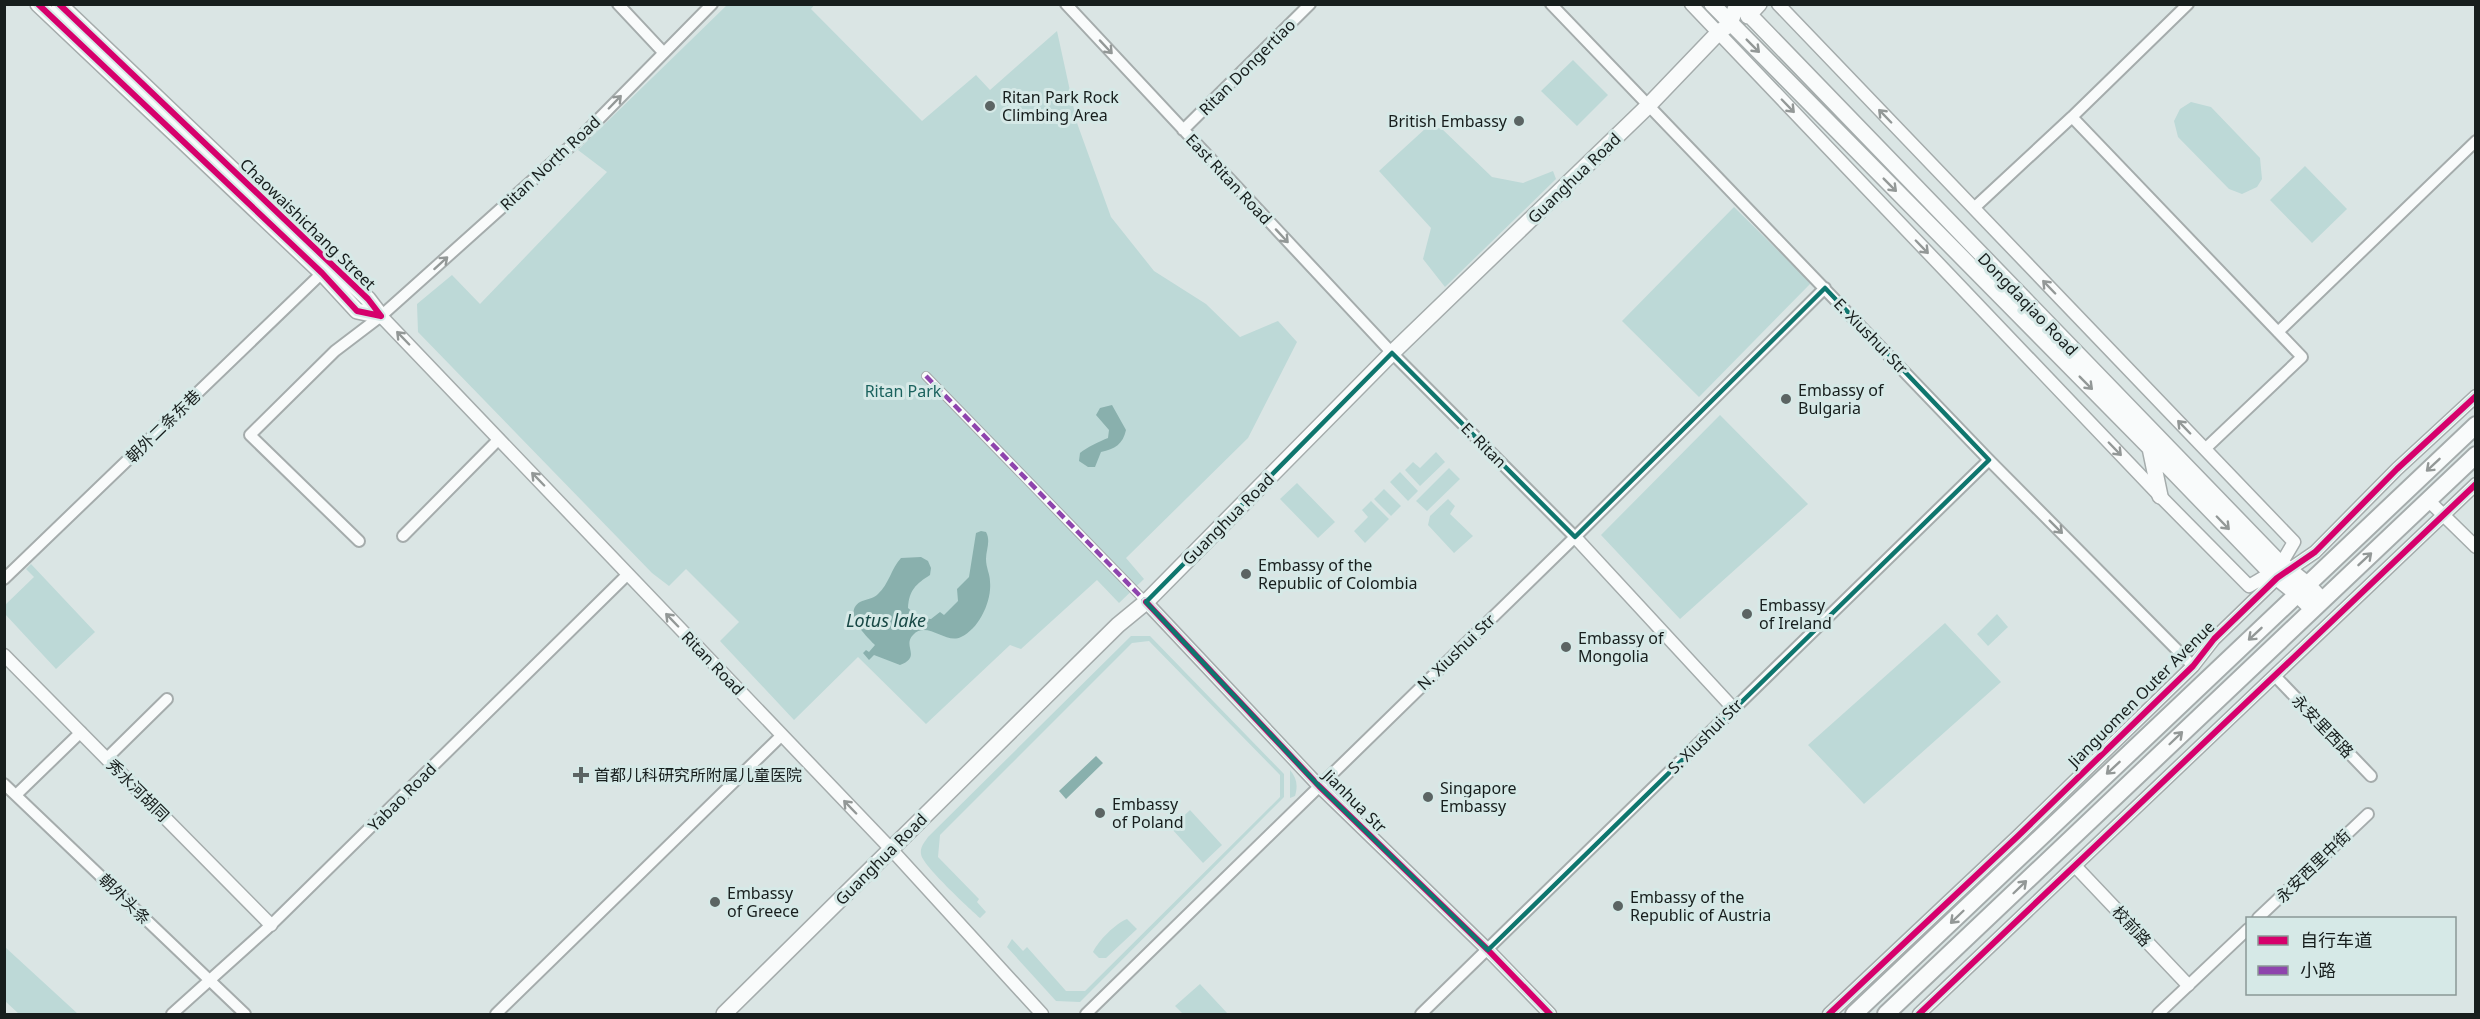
<svg xmlns="http://www.w3.org/2000/svg" width="2480" height="1019" viewBox="0 0 2480 1019" font-family="'Noto Sans','Noto Sans SC',sans-serif">
	<style>
		.green { fill: #bdd9d7 }
		.water { fill: #89b0ad }
		.lines { fill: none; stroke-linecap: round; stroke-linejoin: round }
		.pedestrian-casing { stroke: #a5acac; stroke-width: 10 }
		.minor-casing { stroke: #a5acac; stroke-width: 14 }
		.tertiary-casing { stroke: #a5acac; stroke-width: 15 }
		.secondary-casing { stroke: #a5acac; stroke-width: 18 }
		.trunk-casing { stroke: #a5acac; stroke-width: 20 }
		.pedestrian { stroke: #f9fbfb; stroke-width: 8 }
		.minor { stroke: #f9fbfb; stroke-width: 10 }
		.tertiary { stroke: #f9fbfb; stroke-width: 12 }
		.secondary { stroke: #f9fbfb; stroke-width: 15 }
		.trunk { stroke: #f9fbfb; stroke-width: 16 }
		.quiet { stroke: #8e44ad; stroke-width: 4.5; stroke-dasharray: 9 4.5; stroke-linecap: butt }
		.cycleway-casing { stroke: #d6e9e7; stroke-width: 10 }
		.cycleway { stroke: #d6006c; stroke-width: 6 }
		.oneway { stroke: #939897 }
		.marked { fill: none; stroke: #0f766e; stroke-width: 4.5; stroke-linejoin: round }
		.poi-dot { fill: #5b6463; stroke: #d6e9e7; stroke-width: 2 }
		.labels { text-anchor: middle; stroke-width: 6; stroke-linejoin: round; paint-order: stroke }
		.street-label { font-size: 16px; fill: #171e1d; stroke: #d6e9e7 }
		.poi-label { font-size: 16px; fill: #171e1d; stroke: #d6e9e7; text-anchor: start }
		.park-label { font-size: 16px; fill: #1b625e; stroke: #d6e9e7 }
		.water-label { font-size: 18px; font-style: italic; fill: #184845; stroke: #d6e9e7 }
	</style>
	<rect width="100%" height="100%" fill="#dae5e4"/>
	<path class="green" d="M815 4 811 9 922 121 976 75 990 90 1057 31 1077 123 1111 217 1154 271 1206 304 1240 337 1278 321 1297 342 1248 438 1126 558 1144 579 1119 603 1097 580 1021 649 1010 645 926 724 858 657 794 720 720 641 739 622 686 569 669 586 652 573 418 332 417 304 452 275 480 304 607 172 578 150 727 5Z
		M1573 60 1608 95 1577 126 1541 91Z
		M2191 102 2211 107 2260 158 2262 179 2257 187 2242 194 2229 189 2178 137 2174 121 2180 109Z
		M1426 128H1441L1492 177 1523 183 1553 171 1556 179 1445 287 1423 259 1431 228 1379 171Z
		M2305 166 2347 209 2312 243 2270 200Z
		M1734 207 1811 283 1699 397 1622 321Z
		M1720 415 1808 504 1680 619 1601 535Z
		M1436 452 1445 462 1420 486 1405 470 1413 462 1420 468Z
		M1449 468 1460 479 1427 511 1416 501Z
		M1400 472 1418 491 1408 501 1390 482Z
		M1297 483 1335 522 1318 538 1280 499Z
		M1384 489 1401 506 1391 516 1374 499Z
		M1448 499 1455 506 1450 514 1473 536 1454 553 1428 525 1430 516Z
		M1371 501 1389 519 1365 543 1354 531 1368 517 1362 510Z
		M31 564 95 632 56 669 5 614V605L34 577 26 569Z
		M1997 614 2008 627 1988 646 1977 634Z
		M1945 623 2001 682 1864 804 1808 745Z
		M1131 636H1150L1284 774V797L1080 1002 1056 1001 1007 947 1012 939 1023 951 1027 947 1066 991H1085L1280 797V775L1149 641 1132 643 940 835 938 857 979 899 977 902 986 912 980 918C969 908 922 865 921 854 920 847 924 843 928 837Z
		M1290 770C1297 778 1298 786 1295 796L1290 798Z
		M1190 810 1222 845 1203 863 1171 828Z
		M1127 919 1137 929 1106 958H1099L1093 952C1099 940 1115 924 1127 919Z
		M4 947H5L78 1014H19L5 1001Z
		M1200 984 1228 1014H1183L1175 1006Z"/>
	<path class="water" d="M1112 405 1126 430C1123 444 1115 449 1101 452L1095 467H1088L1079 461 1080 453C1086 448 1100 441 1108 438L1109 430 1096 415 1100 408Z
		M981 531 986 532C991 541 986 550 986 559 986 568 990 574 990 582 992 601 979 629 961 637 946 645 927 620 913 635 902 646 922 657 900 665L874 655 869 660 863 653 866 650 869 652 875 645C867 637 842 613 860 602 866 599 873 599 878 594 889 584 891 569 901 558L921 557 928 561 931 568 930 575C916 584 909 590 908 608L920 618 931 619 940 612 944 615 958 601 957 589 969 577 976 533Z
		M1096 756 1103 763 1066 799 1059 791Z"/>
	<g class="lines">
		<g class="pedestrian-casing">
			<path id="pedestrian" d="M926 376 1146 602"/>
		</g>
		<g class="minor-casing">
			<path id="minor" d="M618 4 663 52
				M1066 4 1392 353 1575 537
				M1551 4 1989 460 2193 666
				M2072 117 2188 4
				M1183 130 1310 4
				M1974 208 2072 117 2302 357 2205 449
				M2278 332 2476 141
				M403 536 499 439
				M359 541 250 435 335 351 381 316 583 135 712 4
				M4 579 322 273
				M2275 676 2371 776
				M107 758 167 699
				M4 784 245 1014
				M16 795 81 732
				M2258 918 2368 814
				M172 1014 271 925 628 574
				M496 1014 782 735
				M1086 1014 1575 537 1825 288
				M1421 1014 1989 460
				M2158 1014 2248 929"/>
		</g>
		<g class="tertiary-casing">
			<path id="tertiary" d="M1691 4 2160 496 2249 586 2271 573
				M1778 4 2294 542 2281 564
				M381 316 891 849 1042 1014
				M2428 500 2476 547
				M1575 537 1733 708
				M1146 602 1319 786 1488 950 1550 1014
				M4 655 271 925
				M2076 867 2188 985
				M1829 1014 2018 836 2193 666 2214 639 2277 578 2315 552 2397 469 2476 396
				M1919 1014 2476 484"/>
		</g>
		<g class="secondary-casing">
			<path id="secondary" d="M38 4 322 273 357 311 381 316
				M59 4 368 299 381 316
				M1712 4 2150 448 2271 573 2297 594 2312 609
				M1739 4 2276 559 2307 584 2322 600
				M1748 16 1759 4
				M2150 448 2160 496
				M724 1014 1118 625 1146 602 1392 353 1648 106 1718 33 1730 24 1737 4"/>
		</g>
		<g class="trunk-casing">
			<path id="trunk" d="M1854 1014 2476 425
				M1886 1014 2476 455"/>
		</g>
		<use href="#pedestrian" class="pedestrian"/>
		<use href="#minor" class="minor"/>
		<use href="#tertiary" class="tertiary"/>
		<use href="#secondary" class="secondary"/>
		<use href="#trunk" class="trunk"/>
		<path class="quiet" d="M926 376 1146 602"/>
		<g class="cycleway-casing">
			<path id="cycleway" d="M38 4 322 273 357 311 381 316
				M59 4 368 299 381 316
				M1146 602 1319 786 1488 950 1550 1014
				M1829 1014 2018 836 2193 666 2214 639 2277 578 2315 552 2397 469 2476 396
				M1919 1014 2476 484"/>
		</g>
		<use href="#cycleway" class="cycleway"/>
	</g>
	<defs><path id="oneway-shaft" d="M-6 0H5M1.5-3L5.5 0L1.5 3" fill="none" stroke-width="1.6" stroke-linecap="round" stroke-linejoin="round" transform="scale(1.5)"/></defs>
	<g class="oneway">
		<use href="#oneway-shaft" transform="translate(1753 46) rotate(45)"/>
		<use href="#oneway-shaft" transform="translate(1106 47) rotate(47)"/>
		<use href="#oneway-shaft" transform="translate(615 102) rotate(-46)"/>
		<use href="#oneway-shaft" transform="translate(1788 106) rotate(46)"/>
		<use href="#oneway-shaft" transform="translate(1885 116) rotate(-134)"/>
		<use href="#oneway-shaft" transform="translate(1890 185) rotate(45)"/>
		<use href="#oneway-shaft" transform="translate(1282 236) rotate(47)"/>
		<use href="#oneway-shaft" transform="translate(1922 247) rotate(46)"/>
		<use href="#oneway-shaft" transform="translate(441 263) rotate(-42)"/>
		<use href="#oneway-shaft" transform="translate(2049 287) rotate(-134)"/>
		<use href="#oneway-shaft" transform="translate(403 338) rotate(-134)"/>
		<use href="#oneway-shaft" transform="translate(2086 383) rotate(45)"/>
		<use href="#oneway-shaft" transform="translate(2184 427) rotate(-134)"/>
		<use href="#oneway-shaft" transform="translate(2115 449) rotate(46)"/>
		<use href="#oneway-shaft" transform="translate(2433 465) rotate(137)"/>
		<use href="#oneway-shaft" transform="translate(538 479) rotate(-134)"/>
		<use href="#oneway-shaft" transform="translate(2223 523) rotate(46)"/>
		<use href="#oneway-shaft" transform="translate(2056 527) rotate(45)"/>
		<use href="#oneway-shaft" transform="translate(2365 559) rotate(-43)"/>
		<use href="#oneway-shaft" transform="translate(672 620) rotate(-134)"/>
		<use href="#oneway-shaft" transform="translate(2255 634) rotate(137)"/>
		<use href="#oneway-shaft" transform="translate(2176 738) rotate(-44)"/>
		<use href="#oneway-shaft" transform="translate(2113 768) rotate(137)"/>
		<use href="#oneway-shaft" transform="translate(850 807) rotate(-134)"/>
		<use href="#oneway-shaft" transform="translate(2020 887) rotate(-44)"/>
		<use href="#oneway-shaft" transform="translate(1957 917) rotate(136)"/>
	</g>
	<path class="marked" d="M1825 288 1989 460 1488 950 1319 786 1146 602 1392 353 1575 537Z"/>
	<g class="poi-dot">
		<circle cx="990" cy="106" r="6"/>
		<circle cx="1519" cy="121" r="6"/>
		<circle cx="1786" cy="399" r="6"/>
		<circle cx="1246" cy="574" r="6"/>
		<circle cx="1747" cy="614" r="6"/>
		<circle cx="1566" cy="647" r="6"/>
		<path d="M578 766h6v6h6v6h-6v6h-6v-6h-6v-6h6z"/>
		<circle cx="1428" cy="797" r="6"/>
		<circle cx="1100" cy="813" r="6"/>
		<circle cx="715" cy="902" r="6"/>
		<circle cx="1618" cy="906" r="6"/>
	</g>
	<g class="labels">
		<g class="street-label">
			<text transform="translate(1247 67) rotate(-45)" y="6">Ritan Dongertiao</text>
			<text transform="translate(550 163) rotate(-43)" y="6">Ritan North Road</text>
			<text transform="translate(1574 178) rotate(-44)" y="6">Guanghua Road</text>
			<text transform="translate(1229 179) rotate(47)" y="6">East Ritan Road</text>
			<text transform="translate(308 224) rotate(44)" y="6">Chaowaishichang Street</text>
			<text transform="translate(2028 304) rotate(46)" y="6">Dongdaqiao Road</text>
			<text transform="translate(1871 336) rotate(46)" y="6">E. Xiushui Str</text>
			<text transform="translate(163 426) rotate(-44)" y="6">朝外二条东巷</text>
			<text transform="translate(1484 445) rotate(45)" y="6">E. Ritan</text>
			<text transform="translate(1228 519) rotate(-45)" y="6">Guanghua Road</text>
			<text transform="translate(1456 652) rotate(-44)" y="6">N. Xiushui Str</text>
			<text transform="translate(713 663) rotate(46)" y="6">Ritan Road</text>
			<text transform="translate(2141 694) rotate(-45)" y="6">Jianguomen Outer Avenue</text>
			<text transform="translate(2323 726) rotate(46)" y="6">永安里西路</text>
			<text transform="translate(1705 736) rotate(-45)" y="6">S. Xiushui Str</text>
			<text transform="translate(138 790) rotate(45)" y="6">秀水河胡同</text>
			<text transform="translate(402 797) rotate(-45)" y="6">Yabao Road</text>
			<text transform="translate(1355 801) rotate(45)" y="6">Jianhua Str</text>
			<text transform="translate(881 859) rotate(-45)" y="6">Guanghua Road</text>
			<text transform="translate(2313 866) rotate(-44)" y="6">永安西里中街</text>
			<text transform="translate(125 899) rotate(44)" y="6">朝外头条</text>
			<text transform="translate(2132 926) rotate(47)" y="6">校前路</text>
		</g>
		<g class="poi-label">
			<text x="1002" y="103">Ritan Park Rock<tspan x="1002" dy="18">Climbing Area</tspan></text>
			<text x="1507" y="127" text-anchor="end">British Embassy</text>
			<text x="1798" y="396">Embassy of<tspan x="1798" dy="18">Bulgaria</tspan></text>
			<text x="1258" y="571">Embassy of the<tspan x="1258" dy="18">Republic of Colombia</tspan></text>
			<text x="1759" y="611">Embassy<tspan x="1759" dy="18">of Ireland</tspan></text>
			<text x="1578" y="644">Embassy of<tspan x="1578" dy="18">Mongolia</tspan></text>
			<text x="594" y="781">首都儿科研究所附属儿童医院</text>
			<text x="1440" y="794">Singapore<tspan x="1440" dy="18">Embassy</tspan></text>
			<text x="1112" y="810">Embassy<tspan x="1112" dy="18">of Poland</tspan></text>
			<text x="727" y="899">Embassy<tspan x="727" dy="18">of Greece</tspan></text>
			<text x="1630" y="903">Embassy of the<tspan x="1630" dy="18">Republic of Austria</tspan></text>
		</g>
		<g class="park-label">
			<text x="903" y="397">Ritan Park</text>
		</g>
		<g class="water-label">
			<text x="886" y="627">Lotus lake</text>
		</g>
	</g>
	<rect width="2480" height="1019" fill="none" stroke="#171e1d" stroke-width="12"/>
	<rect x="2246" y="917" width="210" height="78" fill="#d6e9e7" stroke="#8a9896" stroke-width="1.5"/>
	<rect x="2258" y="936" width="30" height="9" fill="#d6006c" stroke="#8a9896" stroke-width="1.5"/>
	<text x="2300" y="947" font-size="18" fill="#171e1d">自行车道</text>
	<rect x="2258" y="966" width="30" height="9" fill="#8e44ad" stroke="#8a9896" stroke-width="1.5"/>
	<text x="2300" y="977" font-size="18" fill="#171e1d">小路</text>
</svg>
